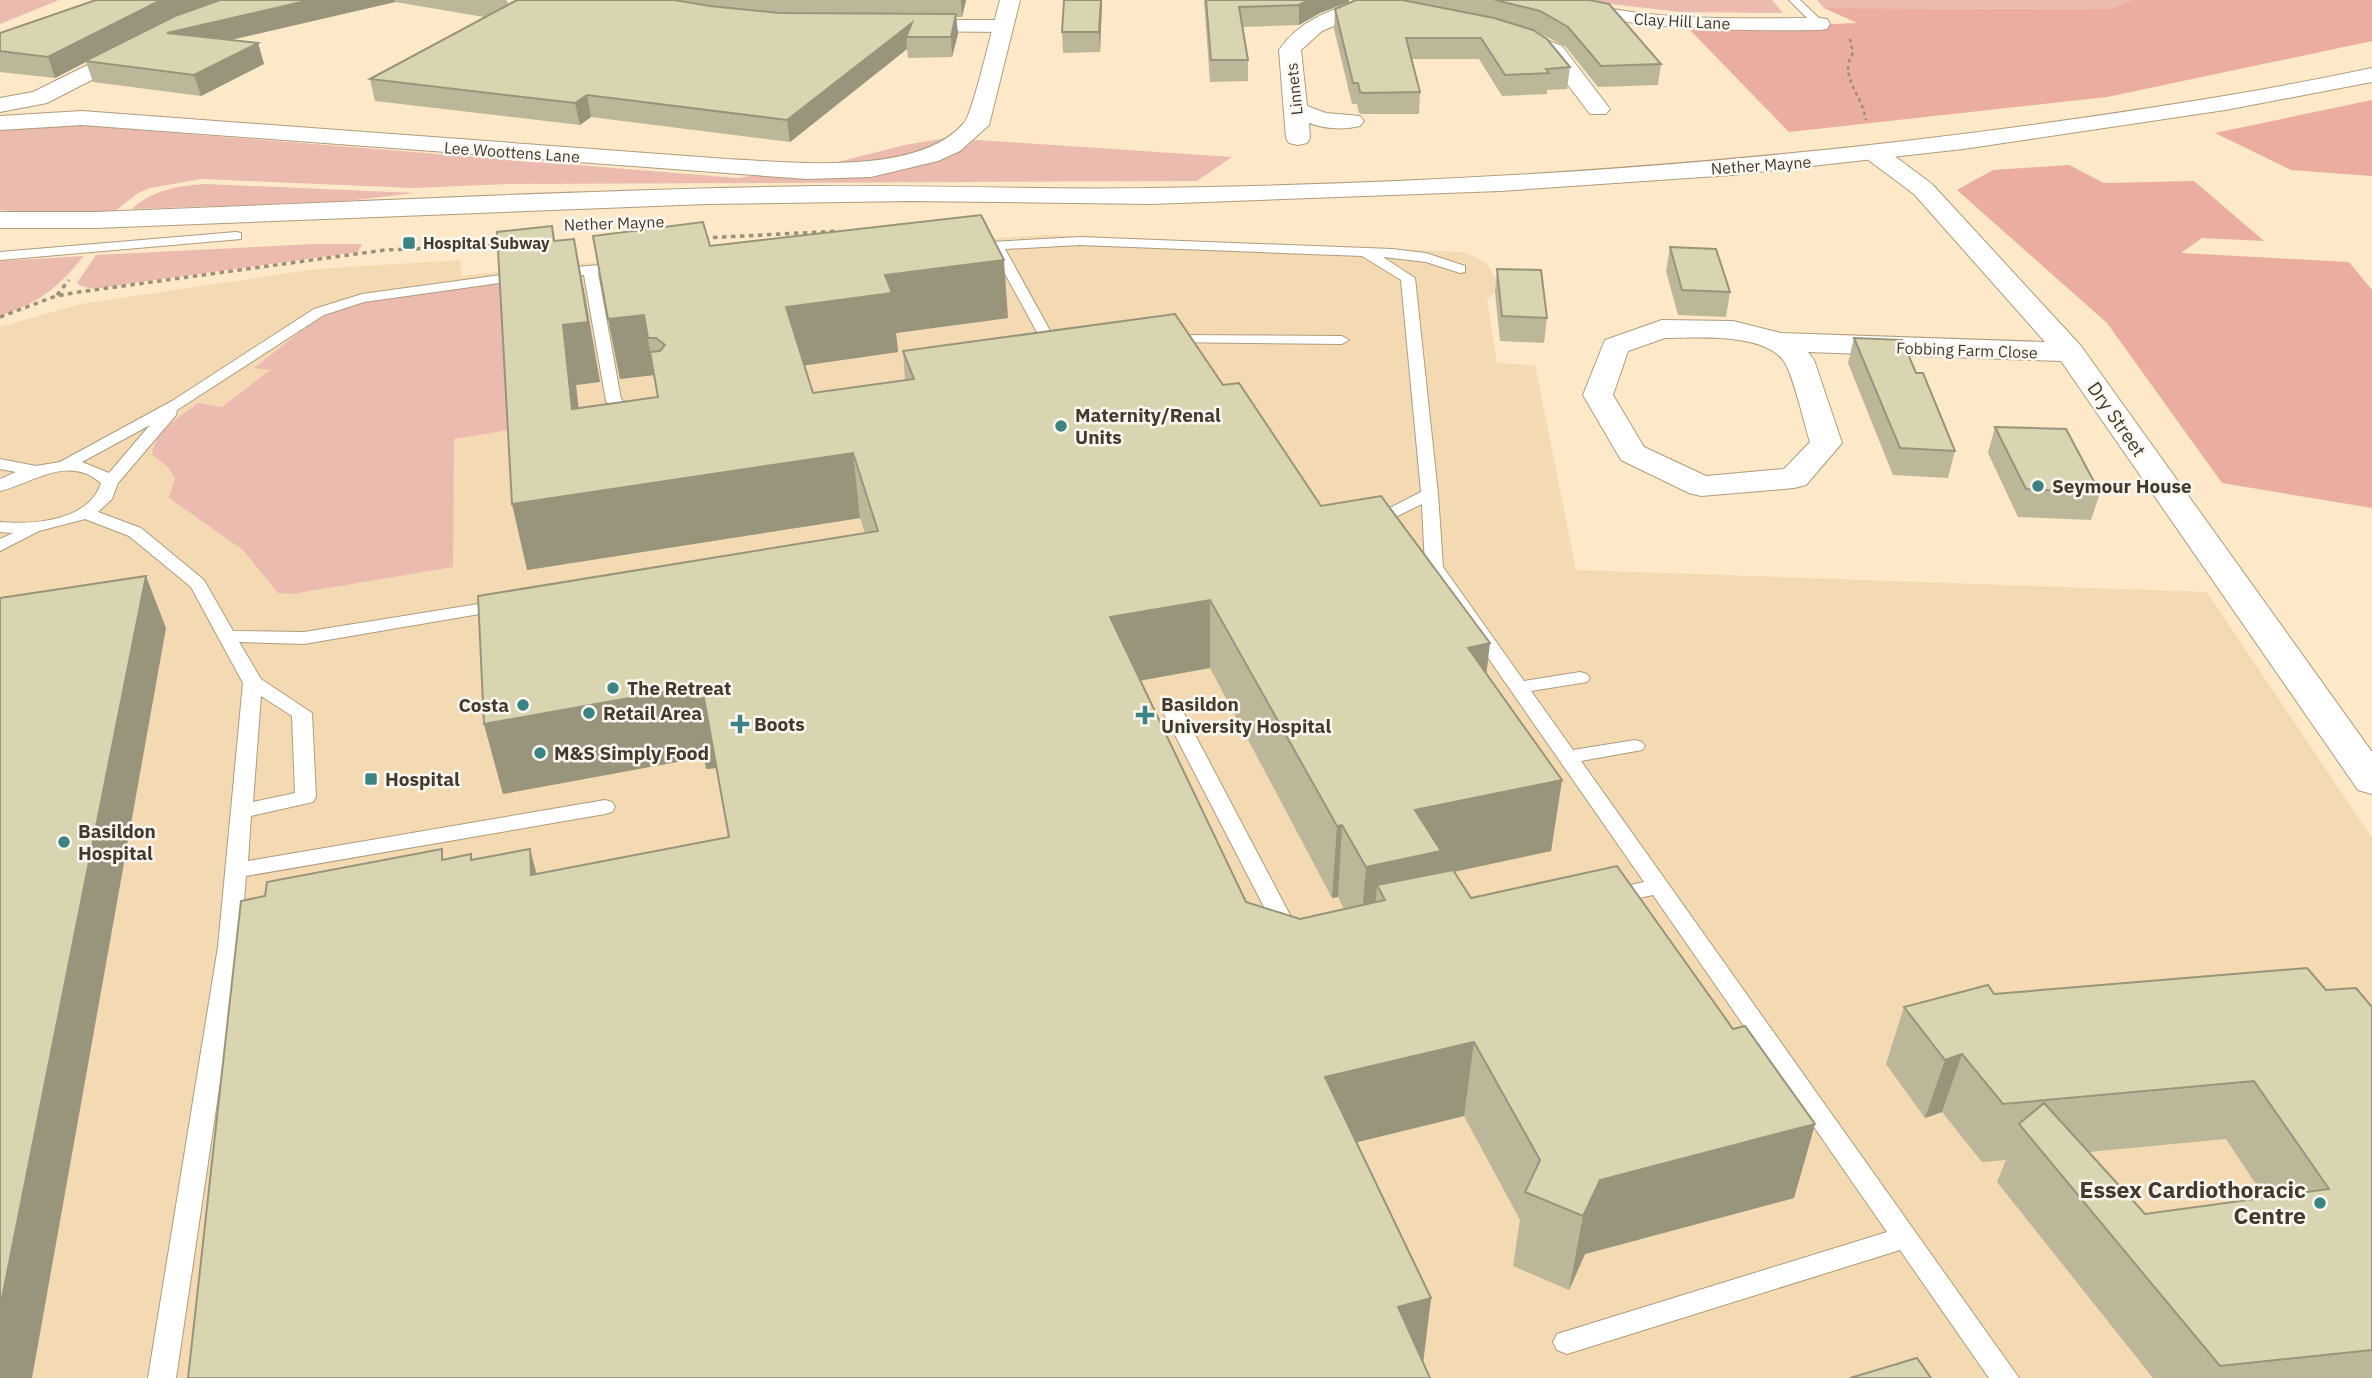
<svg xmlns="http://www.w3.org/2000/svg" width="2372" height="1378" viewBox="0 0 2372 1378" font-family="'IBM Plex Sans',sans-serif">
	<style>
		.built { fill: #f3dab3 }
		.green { fill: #ebbbb0 }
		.forest { fill: #eaad9f }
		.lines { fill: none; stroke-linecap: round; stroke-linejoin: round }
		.service-casing { stroke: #af9c7d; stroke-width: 2 }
		.minor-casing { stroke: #af9c7d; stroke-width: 2 }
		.tertiary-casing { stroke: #af9c7d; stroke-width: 2 }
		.primary-casing { stroke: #af9c7d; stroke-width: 2 }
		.path-far1 { stroke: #9e8f79; stroke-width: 2.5; stroke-dasharray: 3.5 3.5; stroke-linecap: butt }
		.path { stroke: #9e8f79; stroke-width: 3.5; stroke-dasharray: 4.5 4.5; stroke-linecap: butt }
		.service { fill: #fff; fill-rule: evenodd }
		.minor { fill: #fff; fill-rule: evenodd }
		.tertiary { fill: #fff; fill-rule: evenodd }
		.primary { fill: #fff; fill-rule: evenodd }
		.wall { fill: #bbb798; fill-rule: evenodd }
		.shaded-wall { fill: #98957c }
		.building { fill: #d9d5b1; stroke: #98957c; stroke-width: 2 }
		.poi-dot { fill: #3c8484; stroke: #fcf8f1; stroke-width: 2.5 }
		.labels { text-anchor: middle; stroke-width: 5; stroke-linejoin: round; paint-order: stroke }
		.far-street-label { font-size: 16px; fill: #423a2d; stroke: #fcf8f1 }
		.far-poi-label { font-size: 16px; font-weight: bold; fill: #423a2d; stroke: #fcf8f1; text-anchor: start }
		.poi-label { font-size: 19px; font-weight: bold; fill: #423a2d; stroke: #fcf8f1; text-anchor: start }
		.street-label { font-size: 19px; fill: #423a2d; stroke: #fcf8f1 }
		.near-poi-label { font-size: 23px; font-weight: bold; fill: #423a2d; stroke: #fcf8f1; text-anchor: end }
	</style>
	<rect width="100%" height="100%" fill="#fde8c8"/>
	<path class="built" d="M1047 235 1464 252 1486 263 1501 287 1487 299 1497 363 1535 365 1576 570 2207 592 2372 838V1378H0V480L5 477 0 476V327L81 304 316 269 460 260 462 276 555 265Z"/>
	<path class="green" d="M0 0H59L0 24Z
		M1577 0H1772L1783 13 1681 12Z
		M1817 0H2132L2109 9 1824 8Z
		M50 123 738 178 830 164 905 145 947 138 1232 157 1197 181 508 184 413 188 201 179 150 188 138 193 115 211 37 213 0 210V129Z
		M205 184 416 193 337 202 132 209C153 190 177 186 205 184Z
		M314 244H362L358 252 126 284C110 286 90 293 77 283L96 255Z
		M84 256C55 290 43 300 0 316V261Z
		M506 283 515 429 454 439 453 567 292 594 278 593 243 550 169 498 175 478 167 466 152 455C155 430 179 418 198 403L222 407 270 370 254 368C278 350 302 328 329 313 366 293 460 289 506 283Z"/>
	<path class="forest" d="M2132 0H2372V41L2107 97 1789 132 1690 30 1857 23 1824 8 2109 9Z
		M2372 100V176L2291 170 2215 133Z
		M2069 165 2104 183 2194 181 2264 241 2202 238 2181 253 2349 262 2372 290V508L2222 483 2107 323 1957 190 1993 170Z"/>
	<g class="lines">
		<g class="service-casing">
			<path id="service" d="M1789 0H1800L1823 22V26H1815Z
				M236 232 241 233V239L0 260V252Z
				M1080 237 1392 249 1426 253 1465 266V272L1460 273 1426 262 1383 257 1415 278 1438 494 1443 567 1524 681 1580 672 1587 674 1590 678 1587 682 1531 691 1573 750 1635 740 1642 742 1645 746 1642 750 1581 761 2019 1378H1989L1900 1250 1567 1354 1557 1350 1553 1342 1557 1334 1887 1232 1653 895 1611 904 1603 901 1600 896 1603 891 1644 882 1425 567 1422 504 1377 526 1371 527 1362 522 1421 492 1401 280 1362 256 1080 245 1005 249 1063 354 1056 358 1049 354 992 250 972 251 965 247 972 243Z
				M624 263 629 264V270L598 273 621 399 628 404 646 406 648 409 646 412C629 416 617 414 606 401L584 275 553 277 546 273 553 269Z
				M523 272 528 273V279L364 302 324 315 177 410 176 415 118 483 112 499 98 512 141 528 204 580 233 631 304 632 503 600 512 605 503 610 304 644 239 642 261 679 312 713 316 797 313 802 251 816 248 861 605 800 612 802 615 807 612 812 605 814 246 876 240 947 176 1378H148L218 947 243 683 191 587 129 536 85 519 39 531 0 551V539L13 533 0 532V522C34 525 89 521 101 483 68 454 33 483 0 491V479L16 472 0 469V459L36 466 60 462 172 401 314 309 362 294ZM150 425 109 473 82 462ZM261 696 292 716 295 793 253 802Z
				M1169 335 1342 336 1349 340 1342 344 1164 342 1162 339Z
				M1172 704 1179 706 1182 710 1299 932 1296 938 1288 940 1280 938 1277 932 1162 710 1165 706Z"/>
		</g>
		<g class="minor-casing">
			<path id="minor" d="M1361 0H1377L1379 4 1376 8 1322 31 1301 50 1307 106 1326 113 1360 116 1364 121 1360 126C1344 130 1324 129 1309 123L1310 138 1307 143 1298 145 1289 143 1286 138 1279 50C1299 21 1328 11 1361 0Z
				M1537 0C1575 0 1610 10 1648 14 1705 20 1762 18 1819 18L1827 19 1830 24 1827 29 1819 30C1722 31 1634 30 1540 4Z
				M906 20H1002L1010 21 1013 26 1010 31 1002 32 898 31 895 26 898 21Z
				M1530 34 1562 46 1610 109 1606 114H1590L1546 56 1522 45 1519 40 1522 35Z
				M136 41 144 43 147 48 144 53 47 103 0 112V98L33 92Z
				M1876 147 1885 149 1932 184 2081 346 2372 752V794L2358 790 2061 361 1808 352 1814 360 1842 443 1806 485 1794 488 1701 496 1689 493 1621 460 1583 395 1605 340 1662 320 1733 321 1781 333 2045 342 1914 194 1867 159 1864 154 1867 149ZM1665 338C1697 338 1766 332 1785 363 1794 378 1804 423 1810 442L1784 469 1706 476 1644 447 1613 395 1628 351Z"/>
		</g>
		<g class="tertiary-casing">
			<path id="tertiary" d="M1000 0H1020L989 125 960 151 938 161 871 177 806 179 727 173 82 125 0 130V116L82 111 727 159C790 162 918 177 964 123 973 114 994 20 1000 0Z"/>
		</g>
		<g class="primary-casing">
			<path id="primary" d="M2372 68V82L2225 110 1963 149 1732 175 1500 191 1151 204 910 201 706 204 95 228H0V212H95C336 203 577 190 818 186 929 185 1040 190 1151 188 1446 184 1740 165 2032 125 2146 109 2260 92 2372 68Z"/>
		</g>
		<path class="path-far1" d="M1850 39 1853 53C1838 77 1862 93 1866 120"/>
		<path class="path" d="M704 238 839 231
			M57 295 69 280
			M0 317 56 296 79 292 385 250 503 245"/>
		<use href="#service" class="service"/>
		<use href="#minor" class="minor"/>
		<use href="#tertiary" class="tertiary"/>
		<use href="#primary" class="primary"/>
	</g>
	<path class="wall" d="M96 0H506L509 4 517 0H966L962 17H956L958 34 952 57 908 58 907 49 790 142 591 117 580 125 375 101 370 79 484 17 395 2 231 40 258 43 264 64 201 96 93 82 86 62 55 78 0 72V33Z
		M1064 0H1102L1100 52 1063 53 1062 32Z
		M1204 0H1349V2L1320 13 1299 25 1243 27 1248 60V81L1210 82Z
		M1356 0H1589L1661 64 1658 85 1598 87 1566 47 1534 30 1570 67 1567 89 1547 90V94L1502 96 1479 59H1411L1420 92 1419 114H1362L1359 113 1357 104H1352L1334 29 1335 9Z
		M552 226 555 241 574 239 585 296 600 382 576 385 578 408 658 397 654 375 620 379 608 319 710 246 1008 318 896 333 898 352 804 365 813 393 905 380 903 351 1223 385 1321 506 1486 674 1562 780 1551 851 1454 872 1471 898 1733 1029 1815 1124 1794 1198 1585 1254 1569 1290 1513 1266 1520 1220 1464 1116 1357 1142 1431 1298 1423 1362 445 859 471 854 472 860 530 849 536 874 729 837 716 768 706 769 704 757 503 794 484 724 865 533 860 518 527 570ZM1210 668 1332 898 1338 897 1344 909 1300 919 1246 902 1140 680Z
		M1670 247 1730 292 1726 317 1678 315 1666 271Z
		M1497 269 1547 318 1544 343 1500 341 1495 293Z
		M1854 338 1916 373 1955 451 1948 478 1893 475 1848 363Z
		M1995 427 2100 493 2091 520 2018 517 1988 453Z
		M2326 990 2372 1007V1378H2153L1997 1182 2006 1160 1982 1162 1942 1112 1925 1118 1886 1064 1904 1007 1994 994ZM2226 1139 2265 1198 2145 1214 2088 1152Z"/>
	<path class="shaded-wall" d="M161 0H227L163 22 55 78 48 57Z
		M310 0H394L395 2 173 53 167 33Z
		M961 0H966L962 17Z
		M1101 0H1102V2L1100 52 1099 32Z
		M1309 0H1349V2L1320 13 1299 25V5Z
		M956 14 958 34 952 57 951 37Z
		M912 23 906 37 907 49 790 142 787 120Z
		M258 43 264 64 201 96 194 75Z
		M587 95 591 117 580 125 575 103Z
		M574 239 585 296 600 382 576 385 586 472 572 409 563 325Z
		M1004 260 1008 318 896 333 898 352 794 367 786 307 885 275Z
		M644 315 654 375 620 379 608 319Z
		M853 453 860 518 527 570 512 504Z
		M146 576 166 628 32 1378H0V1308Z
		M1210 600V668L1111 686 1110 617Z
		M1490 643 1482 712 1468 648Z
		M691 687 704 698 717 768 706 769 704 757 503 794 484 724Z
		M1562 780 1551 851 1439 875 1385 900 1377 885 1373 936 1360 939 1366 867 1415 810Z
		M1342 825 1338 897 1332 898 1337 826Z
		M530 849 549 922 531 875Z
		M1474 1042 1464 1116 1321 1151 1325 1077Z
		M1962 1054 1942 1112 1925 1118 1945 1060Z
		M1815 1124 1794 1198 1585 1254 1569 1290 1583 1216 1600 1180Z
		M1431 1298 1422 1372 1398 1307Z"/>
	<path class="building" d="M96 0H161L48 57 0 51V33Z
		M220 0H310L167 33 258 43 194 75 85 61 175 16Z
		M517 0H674L710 6 780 13 956 14 951 37H906L912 23 787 120 587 95 575 103 370 79Z
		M1064 0H1101L1099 32H1062Z
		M1206 0H1309L1299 5 1239 7 1248 60H1211Z
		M1356 0H1402L1494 18 1533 30 1547 39 1570 67 1546 69 1549 73 1505 75 1481 38H1406L1420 92 1363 93 1360 92 1358 83H1353L1335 9Z
		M1495 0H1589L1609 4 1661 64 1601 66 1568 27 1540 11Z
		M981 215 1004 260 885 275 892 293 786 307 813 393 914 379 903 351 1175 314 1223 385 1239 383 1321 506 1381 496 1490 643 1468 648 1562 780 1415 810 1441 851 1366 867 1342 825 1337 826 1210 600 1110 617 1246 902 1300 919 1385 900 1377 885 1453 870 1471 898 1617 866 1733 1029 1745 1026 1815 1124 1600 1180 1583 1216 1525 1192 1540 1160 1474 1042 1325 1077 1431 1298 1398 1307 1430 1378H188L241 901 265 896 267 882 442 849V860L471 854V860L530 849 531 875 729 837 704 698 693 699 691 687 484 724 478 596 878 531 853 453 512 504 497 232 552 226 554 241 574 239 588 322 563 325 572 409 658 397 650 352 660 351 665 345 656 338H648L644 315 608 319 593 236 703 222 710 246Z
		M1670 247 1716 249 1730 292 1682 290Z
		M1497 269 1541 270 1547 318 1502 316Z
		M1854 338 1902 340 1916 373H1923L1955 451 1900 448Z
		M1995 427 2066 429 2100 493 2026 489Z
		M146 576 0 1308V598Z
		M2307 968 2326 990 2356 988 2372 1007V1350L2220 1366 2019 1124 2044 1103 2145 1214 2329 1189 2254 1081 2003 1104 1962 1054 1945 1060 1904 1007 1988 985 1994 994Z
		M1917 1358 1931 1378H1850Z"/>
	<g class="poi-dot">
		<rect x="402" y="236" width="14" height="14" rx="3.5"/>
		<circle cx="1061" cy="426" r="7"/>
		<circle cx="2038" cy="486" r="7"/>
		<circle cx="613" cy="688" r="7"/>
		<circle cx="523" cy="705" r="7"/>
		<circle cx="589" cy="713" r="7"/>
		<path d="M1141.5 704.5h7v7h7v7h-7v7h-7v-7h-7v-7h7z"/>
		<path d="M736.5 713.5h7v7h7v7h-7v7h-7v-7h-7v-7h7z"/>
		<circle cx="540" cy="753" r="7"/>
		<rect x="364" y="772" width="14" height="14" rx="3.5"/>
		<circle cx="64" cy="842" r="7"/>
		<circle cx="2320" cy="1203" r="7"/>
	</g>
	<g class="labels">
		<g class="far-street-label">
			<text transform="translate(1682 21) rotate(3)" y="6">Clay Hill Lane</text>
			<text transform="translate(1294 89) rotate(-96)" y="6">Linnets</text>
			<text transform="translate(512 152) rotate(4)" y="6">Lee Woottens Lane</text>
			<text transform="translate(1761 165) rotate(-4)" y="6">Nether Mayne</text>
			<text transform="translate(614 223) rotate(-2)" y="6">Nether Mayne</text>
			<text transform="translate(1967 350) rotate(2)" y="6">Fobbing Farm Close</text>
		</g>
		<g class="far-poi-label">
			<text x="423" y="249">Hospital Subway</text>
		</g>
		<g class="poi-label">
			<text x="1075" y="422">Maternity/Renal<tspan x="1075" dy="22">Units</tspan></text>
			<text x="2052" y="493">Seymour House</text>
			<text x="627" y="695">The Retreat</text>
			<text x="1161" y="711">Basildon<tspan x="1161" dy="22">University Hospital</tspan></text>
			<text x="509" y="712" text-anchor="end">Costa</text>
			<text x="603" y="720">Retail Area</text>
			<text x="754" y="731">Boots</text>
			<text x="554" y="760">M&amp;S Simply Food</text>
			<text x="385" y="786">Hospital</text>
			<text x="78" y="838">Basildon<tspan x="78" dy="22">Hospital</tspan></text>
		</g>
		<g class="street-label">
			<text transform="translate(2117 419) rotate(55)" y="7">Dry Street</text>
		</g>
		<g class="near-poi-label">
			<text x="2306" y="1198">Essex Cardiothoracic<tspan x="2306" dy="26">Centre</tspan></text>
		</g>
	</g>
</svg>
